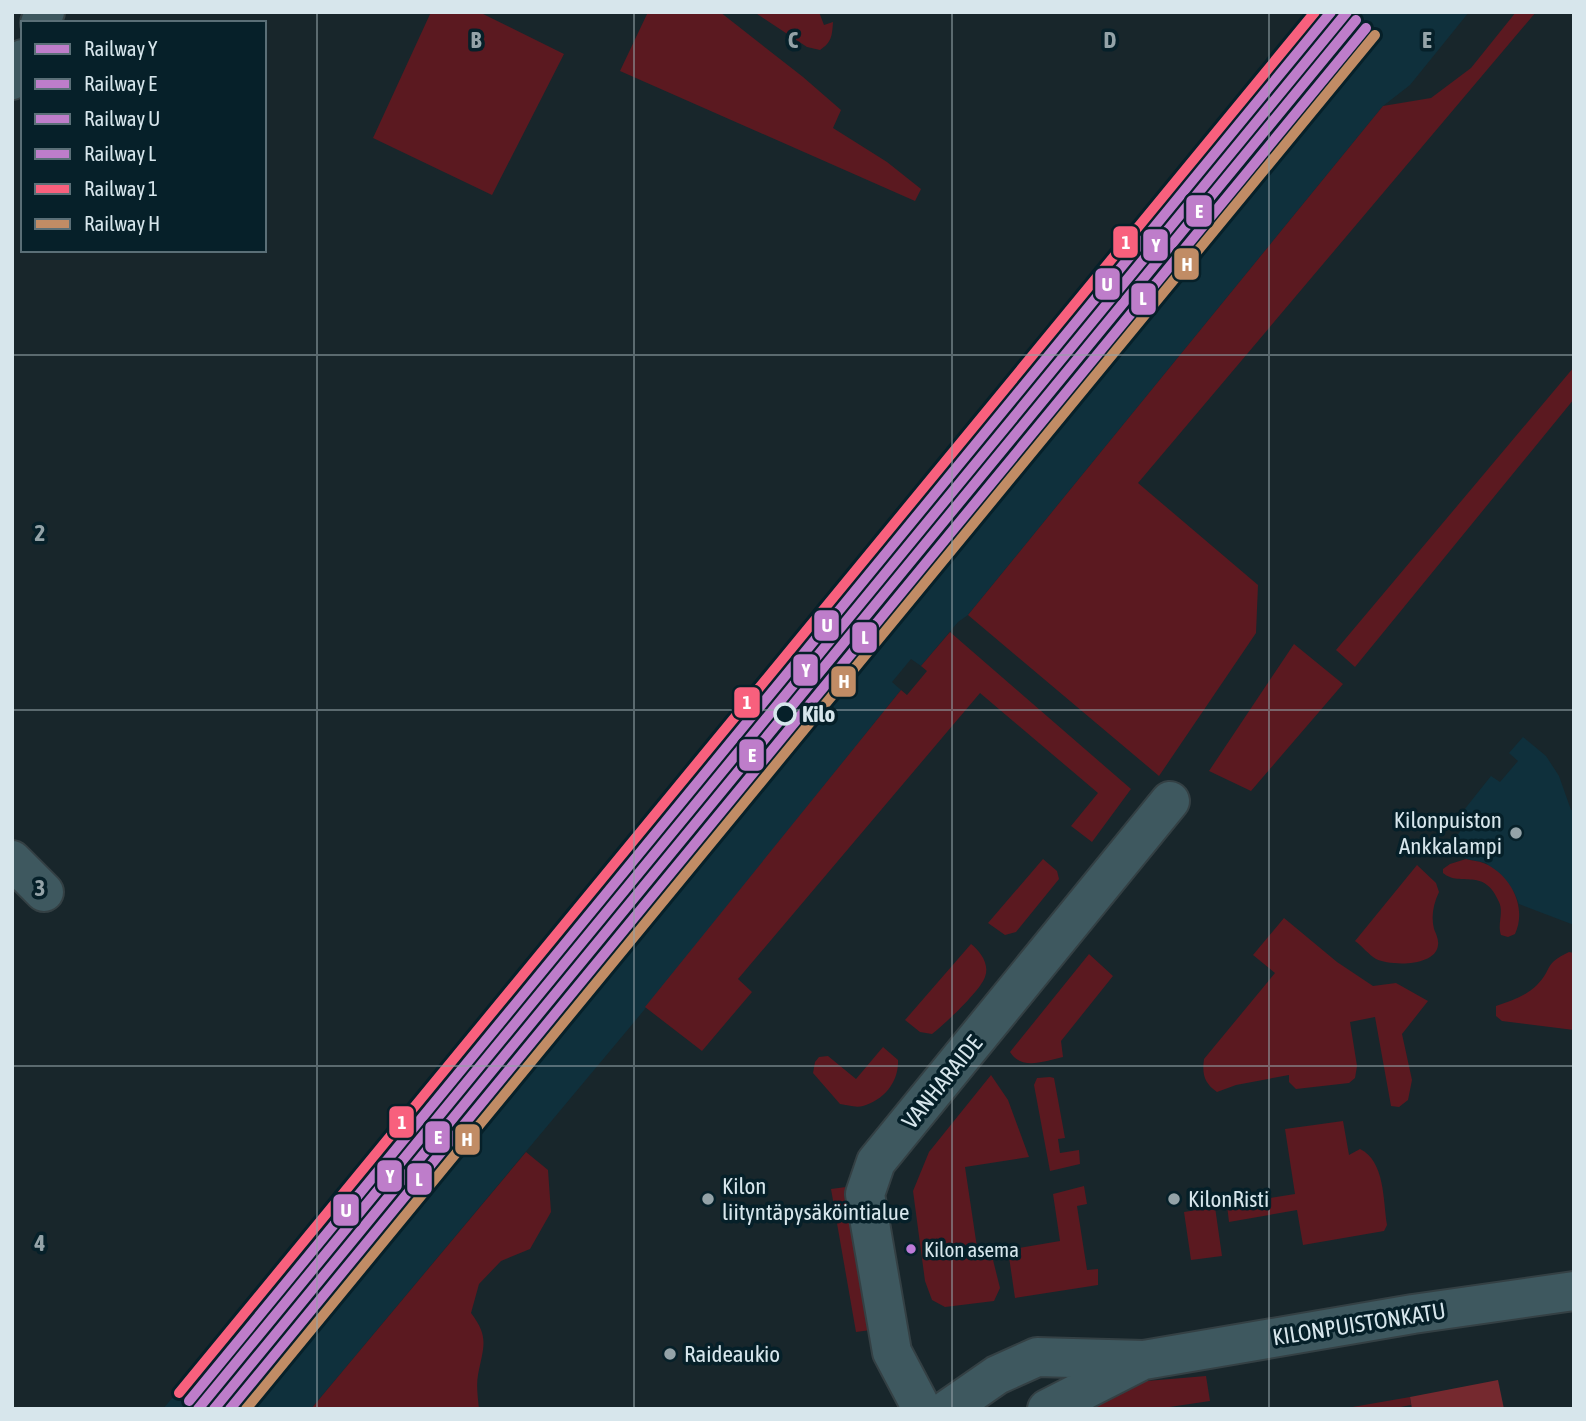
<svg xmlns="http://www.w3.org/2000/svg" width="1586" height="1421" viewBox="0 0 1586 1421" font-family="'Asap Condensed',sans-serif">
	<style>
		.built { fill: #0f303c }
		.green { fill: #5b1920 }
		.forest { fill: #75292f }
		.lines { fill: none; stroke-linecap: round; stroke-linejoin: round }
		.minor-casing { stroke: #344044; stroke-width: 42 }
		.minor { stroke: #3e585f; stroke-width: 38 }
		.rail-1-casing { stroke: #062029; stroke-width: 16 }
		.rail-2-casing { stroke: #062029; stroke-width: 16 }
		.rail-3-casing { stroke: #062029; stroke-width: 16 }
		.rail-4-casing { stroke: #062029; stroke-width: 16 }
		.rail-5-casing { stroke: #062029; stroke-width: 16 }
		.rail-6-casing { stroke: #062029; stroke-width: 16 }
		.rail-1 { stroke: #be7dca; stroke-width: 10 }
		.rail-2 { stroke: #be7dca; stroke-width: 10 }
		.rail-3 { stroke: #be7dca; stroke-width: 10 }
		.rail-4 { stroke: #be7dca; stroke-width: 10 }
		.rail-5 { stroke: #f8607d; stroke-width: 10 }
		.rail-6 { stroke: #c18c65; stroke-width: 10 }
		.grid { fill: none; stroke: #94a3a8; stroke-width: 2; stroke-opacity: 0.55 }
		.stop-dot { fill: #062029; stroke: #d7e6ec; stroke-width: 3.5 }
		.poi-dot { fill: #94a3a8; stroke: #062029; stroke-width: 2.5 }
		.bus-dot { fill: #bd7bd9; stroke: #062029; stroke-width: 2.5 }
		.labels { text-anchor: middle; stroke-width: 7; stroke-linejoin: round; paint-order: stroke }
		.bus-label { font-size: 21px; fill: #d7e6ec; stroke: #062029; text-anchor: start }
		.stop-label { font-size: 23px; font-weight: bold; fill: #d7e6ec; stroke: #062029; text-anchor: start }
		.poi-label { font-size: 23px; fill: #d7e6ec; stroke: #062029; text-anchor: start }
		.street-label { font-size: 23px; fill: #d7e6ec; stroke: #062029 }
		.grid-label { font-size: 23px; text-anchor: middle; font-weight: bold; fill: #94a3a8; stroke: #062029; stroke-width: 7; stroke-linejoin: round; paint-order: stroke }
		.line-badge { stroke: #062029; stroke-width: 2.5 }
		.badge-label { font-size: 19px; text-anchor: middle; font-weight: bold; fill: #fff }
	</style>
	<rect width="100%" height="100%" fill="#18262b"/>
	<path class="built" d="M1326 12H1469L1410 85 1383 106 968 615 958 622 921 666 911 659 892 682 901 690 640 1015 311 1409H163Z
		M1523 737 1546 756 1559 776 1571 810H1574V925L1519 904 1514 892 1486 863 1466 859 1450 844 1468 822 1460 815 1491 776 1500 782 1518 761 1509 753Z"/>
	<path class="green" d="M431 12H479L564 54 492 195 373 138Z
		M648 12H720L803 77 841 110 833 128 887 162 921 189 915 201 620 71Z
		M754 12H819L824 25 833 22C832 36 832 42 820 50L807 47Z
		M1516 12H1536L1138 483 1258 585 1256 633 1159 776 968 615 1383 106 1431 98 1471 68Z
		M1574 367V399L1355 667 1336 650Z
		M950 632 1131 789 1092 842 1071 826 1098 793 980 693 738 979 752 992 702 1051 645 1007 901 690 907 695 927 671 921 666Z
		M1294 644 1343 684 1251 791 1209 771Z
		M1043 859 1057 871 1059 879 1016 932 1005 935 988 923Z
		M1466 859C1473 861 1481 861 1488 865 1512 878 1527 908 1515 934L1508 937 1501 935C1497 924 1504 913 1499 902 1484 866 1461 888 1443 873V869L1450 864Z
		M1417 865 1436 883 1439 892C1433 905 1431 916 1434 929 1436 934 1439 940 1438 945 1436 967 1390 966 1376 959 1369 955 1362 946 1355 941Z
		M1284 918 1337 962 1373 986 1396 983 1428 1001 1402 1034 1412 1080 1408 1100 1399 1107 1391 1106 1375 1017 1350 1022 1357 1066 1355 1078 1349 1083 1296 1089 1289 1082V1075L1236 1085 1217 1092C1204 1083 1202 1074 1204 1059L1275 973 1253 955Z
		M971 944C980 951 990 964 985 977 980 991 945 1024 932 1034L920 1032 905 1020Z
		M1569 952 1574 953V1030L1502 1021 1496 1016V1006C1511 1001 1526 996 1537 985 1553 969 1543 964 1569 952Z
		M1089 954 1113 976 1061 1041 1063 1057C1044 1061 1022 1071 1010 1052Z
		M883 1047 898 1060C899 1082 884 1100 863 1106 856 1108 847 1105 840 1104L813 1073 815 1062 819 1057 828 1056 856 1079Z
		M991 1075 1008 1100 1029 1157 965 1167 978 1254 991 1252 1000 1288 994 1301 945 1307 932 1300 925 1281 913 1191 929 1152Z
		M1050 1077 1054 1078 1065 1138 1058 1139 1060 1153 1079 1150 1080 1164 1050 1171 1034 1085 1037 1078Z
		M1343 1121 1349 1155 1360 1149C1385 1161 1383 1200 1387 1225L1384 1231 1303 1245 1297 1210 1229 1222 1227 1205 1295 1194 1285 1129Z
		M526 1152 548 1170 551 1212 530 1249 501 1261 479 1284 471 1313C490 1338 483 1347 478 1375 476 1386 478 1398 479 1409H311Z
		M1084 1186 1087 1204 1077 1206 1087 1270 1098 1269V1285L1015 1298 1008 1250 1060 1241 1053 1194Z
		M846 1187 871 1330 856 1332 831 1189Z
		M1215 1207 1222 1256 1191 1260 1184 1212Z
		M1206 1376 1210 1401 1156 1409H1097L1094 1400 1135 1382Z
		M1410 1397 1411 1405 1390 1409H1341Z"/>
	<path class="forest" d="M1498 1380 1504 1409H1412L1410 1397Z"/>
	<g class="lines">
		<g class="minor-casing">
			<path id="minor" d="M40 23 45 12
				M12 80 23 59
				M12 860 44 892
				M922 1409 892 1352 865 1194 876 1162 1170 801
				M948 1409 997 1375 1037 1357 1144 1360 1413 1314 1574 1291
				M1047 1409 1139 1362"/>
		</g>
		<use href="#minor" class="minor"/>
		<g class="rail-1-casing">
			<path id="rail-1" d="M198 1409 1347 12"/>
		</g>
		<g class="rail-2-casing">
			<path id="rail-2" d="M214 1409 1356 20"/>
		</g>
		<g class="rail-3-casing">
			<path id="rail-3" d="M189 1401 1331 12"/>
		</g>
		<g class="rail-4-casing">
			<path id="rail-4" d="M230 1409 1366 28"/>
		</g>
		<g class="rail-5-casing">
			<path id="rail-5" d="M179 1393 1315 12"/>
		</g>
		<g class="rail-6-casing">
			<path id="rail-6" d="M246 1409 1375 35"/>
		</g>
		<use href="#rail-1" class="rail-1"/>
		<use href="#rail-2" class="rail-2"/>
		<use href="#rail-3" class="rail-3"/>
		<use href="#rail-4" class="rail-4"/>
		<use href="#rail-5" class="rail-5"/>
		<use href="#rail-6" class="rail-6"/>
	</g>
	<path class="grid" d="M317 12V1409M634 12V1409M952 12V1409M1269 12V1409M12 355H1574M12 710H1574M12 1066H1574"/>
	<circle class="stop-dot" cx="785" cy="714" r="10"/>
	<g class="poi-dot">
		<circle cx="1516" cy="833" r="7"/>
		<circle cx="708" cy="1199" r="7"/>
		<circle cx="1174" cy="1199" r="7"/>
		<circle cx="670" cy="1354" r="7"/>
	</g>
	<circle class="bus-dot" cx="911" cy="1249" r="6"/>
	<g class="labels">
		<g class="bus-label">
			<text x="924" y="1257">Kilon asema</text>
		</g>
		<g class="stop-label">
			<text x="802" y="722">Kilo</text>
		</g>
		<g class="poi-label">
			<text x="1502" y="828" text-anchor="end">Kilonpuiston<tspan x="1502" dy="26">Ankkalampi</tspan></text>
			<text x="722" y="1194">Kilon<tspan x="722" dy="26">liityntäpysäköintialue</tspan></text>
			<text x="1188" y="1207">KilonRisti</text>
			<text x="684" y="1362">Raideaukio</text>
		</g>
		<g class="street-label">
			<text transform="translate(942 1082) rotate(-51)" y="8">VANHARAIDE</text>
			<text transform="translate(1359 1324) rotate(-9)" y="8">KILONPUISTONKATU</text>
		</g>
	</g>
	<g class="grid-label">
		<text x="476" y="48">B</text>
		<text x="793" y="48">C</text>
		<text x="1110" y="48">D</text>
		<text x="1427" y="48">E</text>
		<text x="40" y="541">2</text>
		<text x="40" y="896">3</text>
		<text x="40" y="1251">4</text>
	</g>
	<g class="line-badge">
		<rect x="1185" y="194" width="28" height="34" rx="7" fill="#be7dca"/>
		<rect x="1112" y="225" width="27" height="34" rx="7" fill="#f8607d"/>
		<rect x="1142" y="228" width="27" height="34" rx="7" fill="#be7dca"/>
		<rect x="1173" y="247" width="27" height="34" rx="7" fill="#c18c65"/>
		<rect x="1094" y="267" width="27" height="34" rx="7" fill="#be7dca"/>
		<rect x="1130" y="282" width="27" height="34" rx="7" fill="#be7dca"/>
		<rect x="813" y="609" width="27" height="33" rx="7" fill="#be7dca"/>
		<rect x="851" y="621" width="27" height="33" rx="7" fill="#be7dca"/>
		<rect x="792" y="653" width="27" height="34" rx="7" fill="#be7dca"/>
		<rect x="830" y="665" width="27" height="33" rx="7" fill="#c18c65"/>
		<rect x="733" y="686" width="28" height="33" rx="7" fill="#f8607d"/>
		<rect x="738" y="738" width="27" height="34" rx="7" fill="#be7dca"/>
		<rect x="388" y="1105" width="27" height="34" rx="7" fill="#f8607d"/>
		<rect x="424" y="1120" width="27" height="34" rx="7" fill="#be7dca"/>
		<rect x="454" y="1123" width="27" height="33" rx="7" fill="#c18c65"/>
		<rect x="376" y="1159" width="27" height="34" rx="7" fill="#be7dca"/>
		<rect x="406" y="1162" width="27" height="34" rx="7" fill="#be7dca"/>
		<rect x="332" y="1193" width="28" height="34" rx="7" fill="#be7dca"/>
	</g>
	<g class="badge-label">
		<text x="1199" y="218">E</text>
		<text x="1126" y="249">1</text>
		<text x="1156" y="252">Y</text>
		<text x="1187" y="271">H</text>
		<text x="1107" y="291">U</text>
		<text x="1143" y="305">L</text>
		<text x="827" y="632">U</text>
		<text x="865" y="644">L</text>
		<text x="806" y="677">Y</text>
		<text x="844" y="688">H</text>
		<text x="747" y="709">1</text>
		<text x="752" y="762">E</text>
		<text x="402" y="1129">1</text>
		<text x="438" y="1144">E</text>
		<text x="467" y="1146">H</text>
		<text x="390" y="1183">Y</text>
		<text x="419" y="1186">L</text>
		<text x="346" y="1217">U</text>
	</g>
	<rect width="1586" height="1421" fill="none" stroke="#d7e6ec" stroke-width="28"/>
	<rect x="21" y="21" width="245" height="231" fill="#062029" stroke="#5a6f77" stroke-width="2"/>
	<rect x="35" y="44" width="35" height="10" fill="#be7dca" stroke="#5a6f77" stroke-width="2"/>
	<text x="84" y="56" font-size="21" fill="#d7e6ec">Railway Y</text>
	<rect x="35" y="79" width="35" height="10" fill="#be7dca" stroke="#5a6f77" stroke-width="2"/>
	<text x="84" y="91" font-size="21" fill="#d7e6ec">Railway E</text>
	<rect x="35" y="114" width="35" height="10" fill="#be7dca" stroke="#5a6f77" stroke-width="2"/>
	<text x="84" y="126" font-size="21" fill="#d7e6ec">Railway U</text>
	<rect x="35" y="149" width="35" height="10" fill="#be7dca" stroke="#5a6f77" stroke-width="2"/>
	<text x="84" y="161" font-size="21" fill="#d7e6ec">Railway L</text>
	<rect x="35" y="184" width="35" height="10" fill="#f8607d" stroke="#5a6f77" stroke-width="2"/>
	<text x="84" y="196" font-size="21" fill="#d7e6ec">Railway 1</text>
	<rect x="35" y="219" width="35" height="10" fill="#c18c65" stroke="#5a6f77" stroke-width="2"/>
	<text x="84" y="231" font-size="21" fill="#d7e6ec">Railway H</text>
</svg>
